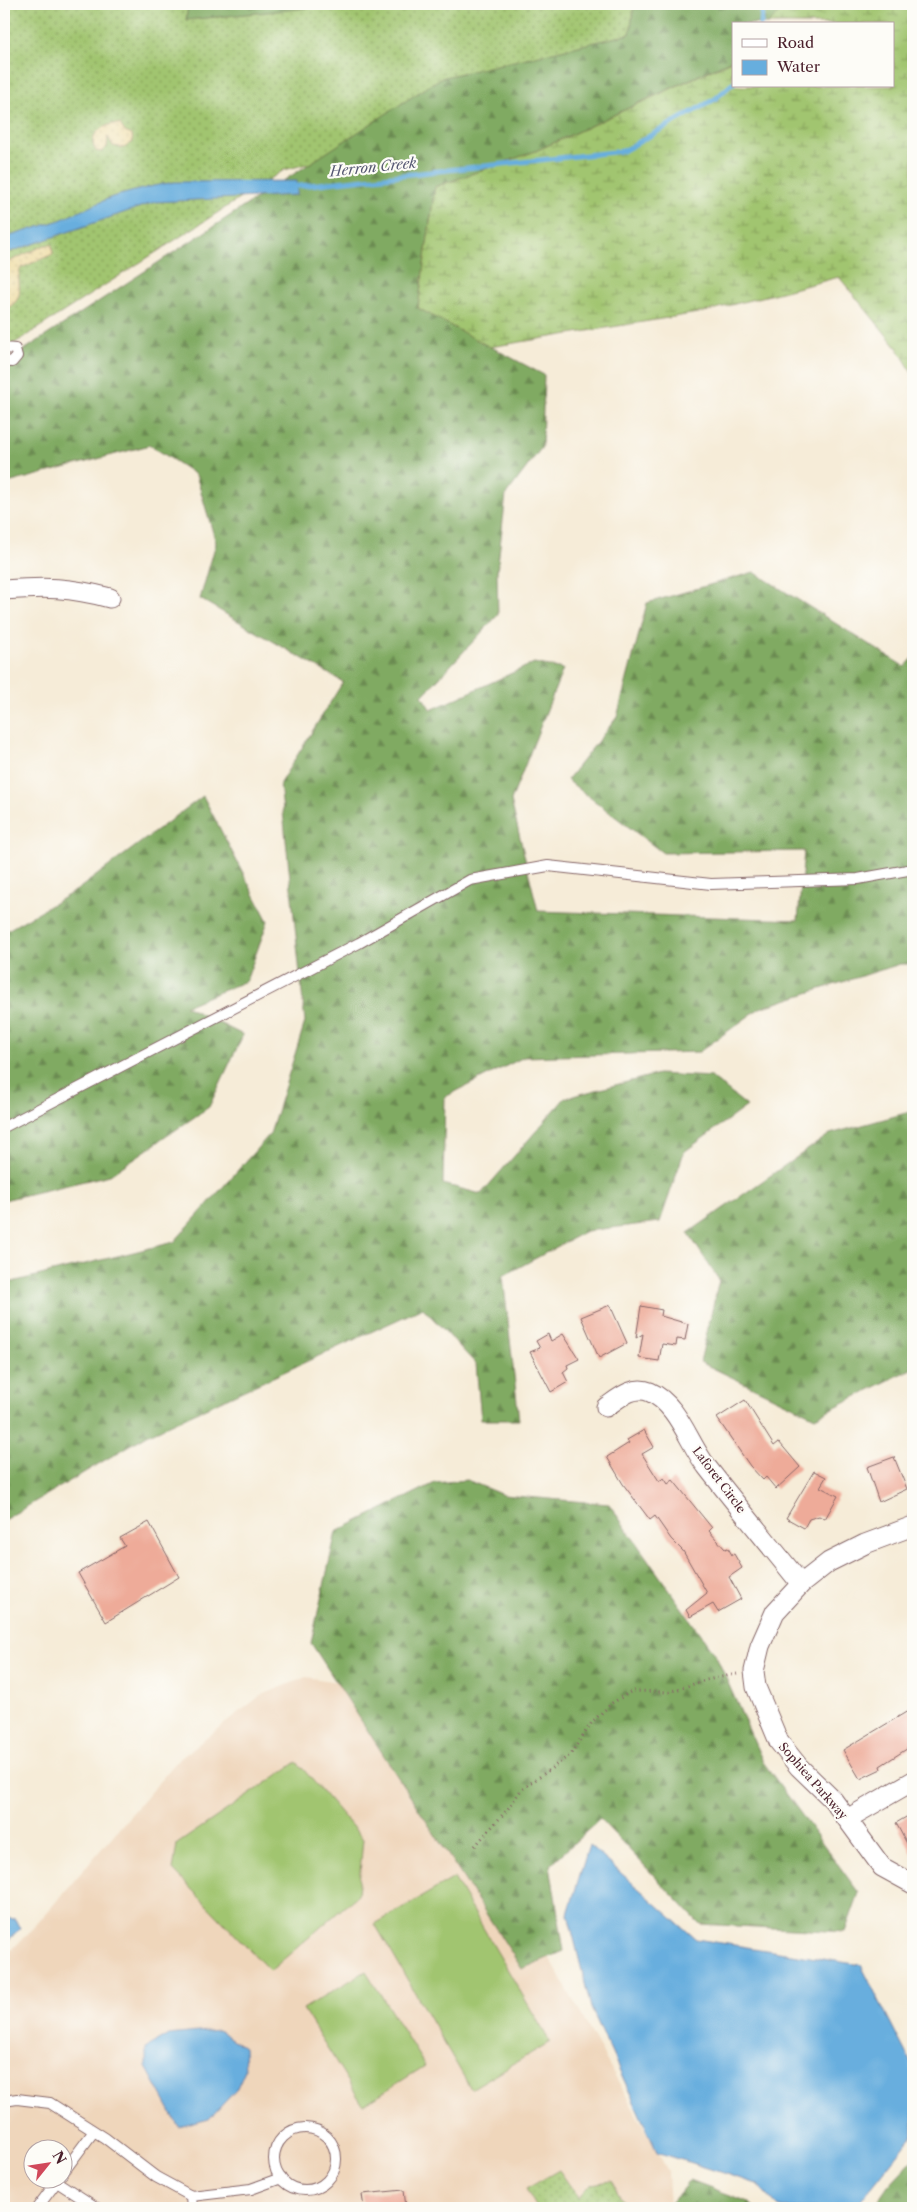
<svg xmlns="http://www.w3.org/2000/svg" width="917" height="2212" viewBox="0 0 917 2212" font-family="'Libre Caslon Text',serif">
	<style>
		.built { fill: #efd6bb; fill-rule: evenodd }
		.grass { fill: url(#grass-dots); stroke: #76724d }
		.forest { fill: url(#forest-firs); stroke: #656446 }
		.wetland { fill: url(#wetland-marsh); stroke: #76724d }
		.sand { fill: url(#sand-dots); stroke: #9c7c64 }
		.pitch { fill: #a1c56f; stroke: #76724d }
		.water { fill: #67aede; stroke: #586684 }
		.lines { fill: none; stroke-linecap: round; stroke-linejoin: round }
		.stream { stroke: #67aede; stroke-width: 5 }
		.building { fill: #eeab99 }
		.service-casing { stroke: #866768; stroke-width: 12 }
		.minor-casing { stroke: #866768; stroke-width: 21 }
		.path { stroke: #866768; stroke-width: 3; stroke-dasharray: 1 4; stroke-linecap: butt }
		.service { stroke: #fff; stroke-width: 10 }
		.minor { stroke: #fff; stroke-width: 19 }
		.labels { text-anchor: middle; stroke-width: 4.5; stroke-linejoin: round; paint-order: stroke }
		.street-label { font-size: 12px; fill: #4a1f2b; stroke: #fdfcf7 }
		.water-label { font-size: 14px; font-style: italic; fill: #565873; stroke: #fdfcf7 }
	</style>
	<defs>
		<pattern id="grass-dots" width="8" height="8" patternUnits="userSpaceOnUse" patternTransform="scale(1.25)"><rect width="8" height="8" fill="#a1c56f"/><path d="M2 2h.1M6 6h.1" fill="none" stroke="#859f5b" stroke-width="1.8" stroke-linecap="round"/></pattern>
		<pattern id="forest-firs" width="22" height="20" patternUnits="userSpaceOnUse" patternTransform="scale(1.25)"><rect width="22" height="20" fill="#80aa62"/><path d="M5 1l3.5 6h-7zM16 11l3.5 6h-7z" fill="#6b8a51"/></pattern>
		<pattern id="wetland-marsh" width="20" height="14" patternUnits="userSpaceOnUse" patternTransform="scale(1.25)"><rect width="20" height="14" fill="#a1c56f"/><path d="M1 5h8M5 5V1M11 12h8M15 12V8" fill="none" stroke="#859f5b"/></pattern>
		<pattern id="sand-dots" width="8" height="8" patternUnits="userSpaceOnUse" patternTransform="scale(1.25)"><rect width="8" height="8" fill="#eeda9e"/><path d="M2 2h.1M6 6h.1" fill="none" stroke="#cebb88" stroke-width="1.8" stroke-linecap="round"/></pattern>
	</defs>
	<rect width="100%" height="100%" fill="#fdfcf7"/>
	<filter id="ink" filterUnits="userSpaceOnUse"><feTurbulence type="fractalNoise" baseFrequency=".02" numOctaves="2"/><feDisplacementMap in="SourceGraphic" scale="10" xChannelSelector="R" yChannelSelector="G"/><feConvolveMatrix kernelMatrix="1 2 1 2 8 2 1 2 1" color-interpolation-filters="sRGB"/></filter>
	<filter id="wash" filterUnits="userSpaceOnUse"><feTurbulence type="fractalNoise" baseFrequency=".0096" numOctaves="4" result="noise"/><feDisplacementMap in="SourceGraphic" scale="20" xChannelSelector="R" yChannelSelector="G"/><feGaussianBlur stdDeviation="1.12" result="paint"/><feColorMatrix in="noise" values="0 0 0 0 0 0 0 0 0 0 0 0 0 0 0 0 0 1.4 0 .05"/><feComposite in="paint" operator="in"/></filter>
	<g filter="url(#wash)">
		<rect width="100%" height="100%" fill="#f6ecd8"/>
		<path class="built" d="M306 1677 350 1684 548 1955 668 2171 670 2208H4V1957L30 1932 177 1761 260 1696ZM32 2150H62V2180H32Z"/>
		<path class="grass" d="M4 4H703L649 76 284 170 4 350Z
			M559 2170 578 2197 591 2184 611 2181 625 2203 622 2208H537L526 2189Z"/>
		<path class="forest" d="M188 4H348L186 20Z
			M634 4H788L768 24H733L732 60 536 151 435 187 418 308 544 375 542 447 506 495 497 572 498 615 422 696 431 710 534 663 563 669 511 801 538 911 798 920 804 851 663 853 567 780 617 717 647 603 754 572 905 667 913 658V964H900L760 1008 699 1052 524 1057 445 1097 443 1184 481 1194 565 1098 658 1074 711 1077 747 1106 684 1152 660 1222 586 1231 503 1276 519 1420H481L476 1364 423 1308 149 1434 4 1520V1284L174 1242 270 1134 305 1022 280 783 343 682 200 599 216 543 196 475 150 445 4 484V363L441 78 630 34Z
			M203 796 268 921 246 981 185 1006 243 1035 209 1107 110 1175 4 1200V932L77 890Z
			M913 1111V1368L815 1417 700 1362 719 1280 688 1233 830 1134Z
			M467 1480 503 1495 609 1504 717 1658 763 1762 859 1893 845 1932 700 1924 600 1819 550 1865 564 1951 522 1969 311 1643 336 1532 435 1483Z
			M913 2159V2208H873L888 2186Z
			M690 2180 749 2202 755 2208H667Z"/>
		<path class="wetland" d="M788 4H913V374L898 349 839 277 704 312 490 347 418 308 435 187 536 151 733 60V86H893V24H768Z"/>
		<path class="sand" d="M113 124H120L125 132 132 135 133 142 124 148 113 146 108 137 107 147 101 152 96 151C87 136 100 127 113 124Z
			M45 245H52L53 254 21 268C14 281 28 296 9 307L5 306 4 264Z"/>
		<path class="pitch" d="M297 1762 363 1839 358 1895 270 1971 173 1870 177 1844Z
			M454 1878 550 2042 471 2089 375 1924Z
			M366 1971 425 2066 363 2105 303 2009Z"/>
		<path class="water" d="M297 181V195L155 202 4 254V238L60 220 112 197 153 186 174 182Z
			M589 1845 696 1939 861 1965 913 2067V2135L854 2208H779L757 2184 657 2152 591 2008 568 1914Z
			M4 1918 15 1919 20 1929 4 1944Z
			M218 2030 244 2047 245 2070 236 2090 209 2119 179 2127 146 2067V2048L168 2035Z"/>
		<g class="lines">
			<path class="stream" d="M761 24 763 4
				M291 187 623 151 715 99 733 83"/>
		</g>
		<g id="blocks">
			<path class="building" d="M610 1305 627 1343 599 1358 581 1317Z
				M641 1306 662 1310 661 1316 688 1324 685 1340 677 1339 676 1346 662 1344 659 1361 639 1358 643 1334 636 1338Z
				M548 1334 551 1341 563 1334 579 1359 567 1365 568 1368 563 1372 568 1382 551 1392 530 1352 540 1348 536 1341Z
				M745 1400 774 1446 779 1442 800 1467 776 1489 766 1477 763 1480 750 1466 717 1418Z
				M644 1430 654 1447 642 1454 659 1481 664 1478 668 1484 673 1480 712 1528 709 1531 725 1549 728 1548 732 1555 734 1554 742 1568 729 1577 741 1599 718 1612 713 1604 690 1617 686 1610 707 1593 683 1551 671 1539 655 1516 650 1520 623 1484 607 1457 629 1443 627 1440Z
				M894 1457 907 1489 879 1502 867 1467Z
				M814 1471 826 1477 820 1487 838 1496 825 1519 819 1516 809 1519 804 1528 786 1518Z
				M149 1522 179 1577 106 1622 78 1573 125 1546 120 1538Z
				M913 1708V1745L880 1766 881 1769 860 1779 843 1750Z
				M913 1813V1855L896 1823Z
				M404 2190 406 2208H364L362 2194Z"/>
		</g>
	</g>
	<g filter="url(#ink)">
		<use href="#blocks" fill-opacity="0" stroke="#866768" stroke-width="1"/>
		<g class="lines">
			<g class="service-casing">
				<path id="service" d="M4 348 15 349 17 356 12 362 4 361
					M4 1127 359 943 470 880 548 866 711 884 858 879 913 869
					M4 2101 17 2099 50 2103 105 2138 156 2177 191 2196 251 2189 281 2178
					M274 2159a31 31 0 1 1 62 0a31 31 0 1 1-62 0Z
					M62 2174 94 2131
					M57 2182 97 2208
					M191 2196 192 2208
					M37 2208 58 2180"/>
			</g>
			<g class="minor-casing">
				<path id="minor" d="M4 590C46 587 69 587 110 598
					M606 1407C619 1398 633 1385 650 1392 678 1404 689 1444 707 1467 738 1507 770 1545 801 1584
					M913 1526 865 1544 829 1562 801 1584 775 1612 760 1646 754 1671 756 1687 779 1742 799 1767 833 1800 882 1867 913 1884
					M847 1819 913 1781"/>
			</g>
			<path class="path" d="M475 1846 507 1810 521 1790 570 1755 592 1722 612 1703 632 1691 669 1692 706 1680 737 1674"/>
			<use href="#service" class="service"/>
			<use href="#minor" class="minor"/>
		</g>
	</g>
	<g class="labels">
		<g class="street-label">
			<text transform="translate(719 1480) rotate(53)" y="4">Laforet Circle</text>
			<text transform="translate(813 1781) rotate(49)" y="4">Sophiea Parkway</text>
		</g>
		<g class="water-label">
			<text transform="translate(373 167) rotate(-6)" y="5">Herron Creek</text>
		</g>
	</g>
	<rect width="917" height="2212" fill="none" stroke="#fdfcf7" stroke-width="20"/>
	<rect x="732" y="22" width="162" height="65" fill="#fdfcf7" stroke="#b5a4a5"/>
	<rect x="742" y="39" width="25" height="8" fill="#ffffff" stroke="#b5a4a5"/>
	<text x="777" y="48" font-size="15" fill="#4a1f2b">Road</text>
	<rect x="742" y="60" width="25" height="15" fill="#67aede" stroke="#b5a4a5"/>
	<text x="777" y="72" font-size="15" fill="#4a1f2b">Water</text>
	<g transform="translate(48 2164) rotate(60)"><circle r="24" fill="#fdfcf7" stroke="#b5a4a5"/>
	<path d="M0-4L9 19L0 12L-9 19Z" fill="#d1495b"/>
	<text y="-8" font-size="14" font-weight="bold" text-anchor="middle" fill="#4a1f2b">N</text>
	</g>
</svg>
